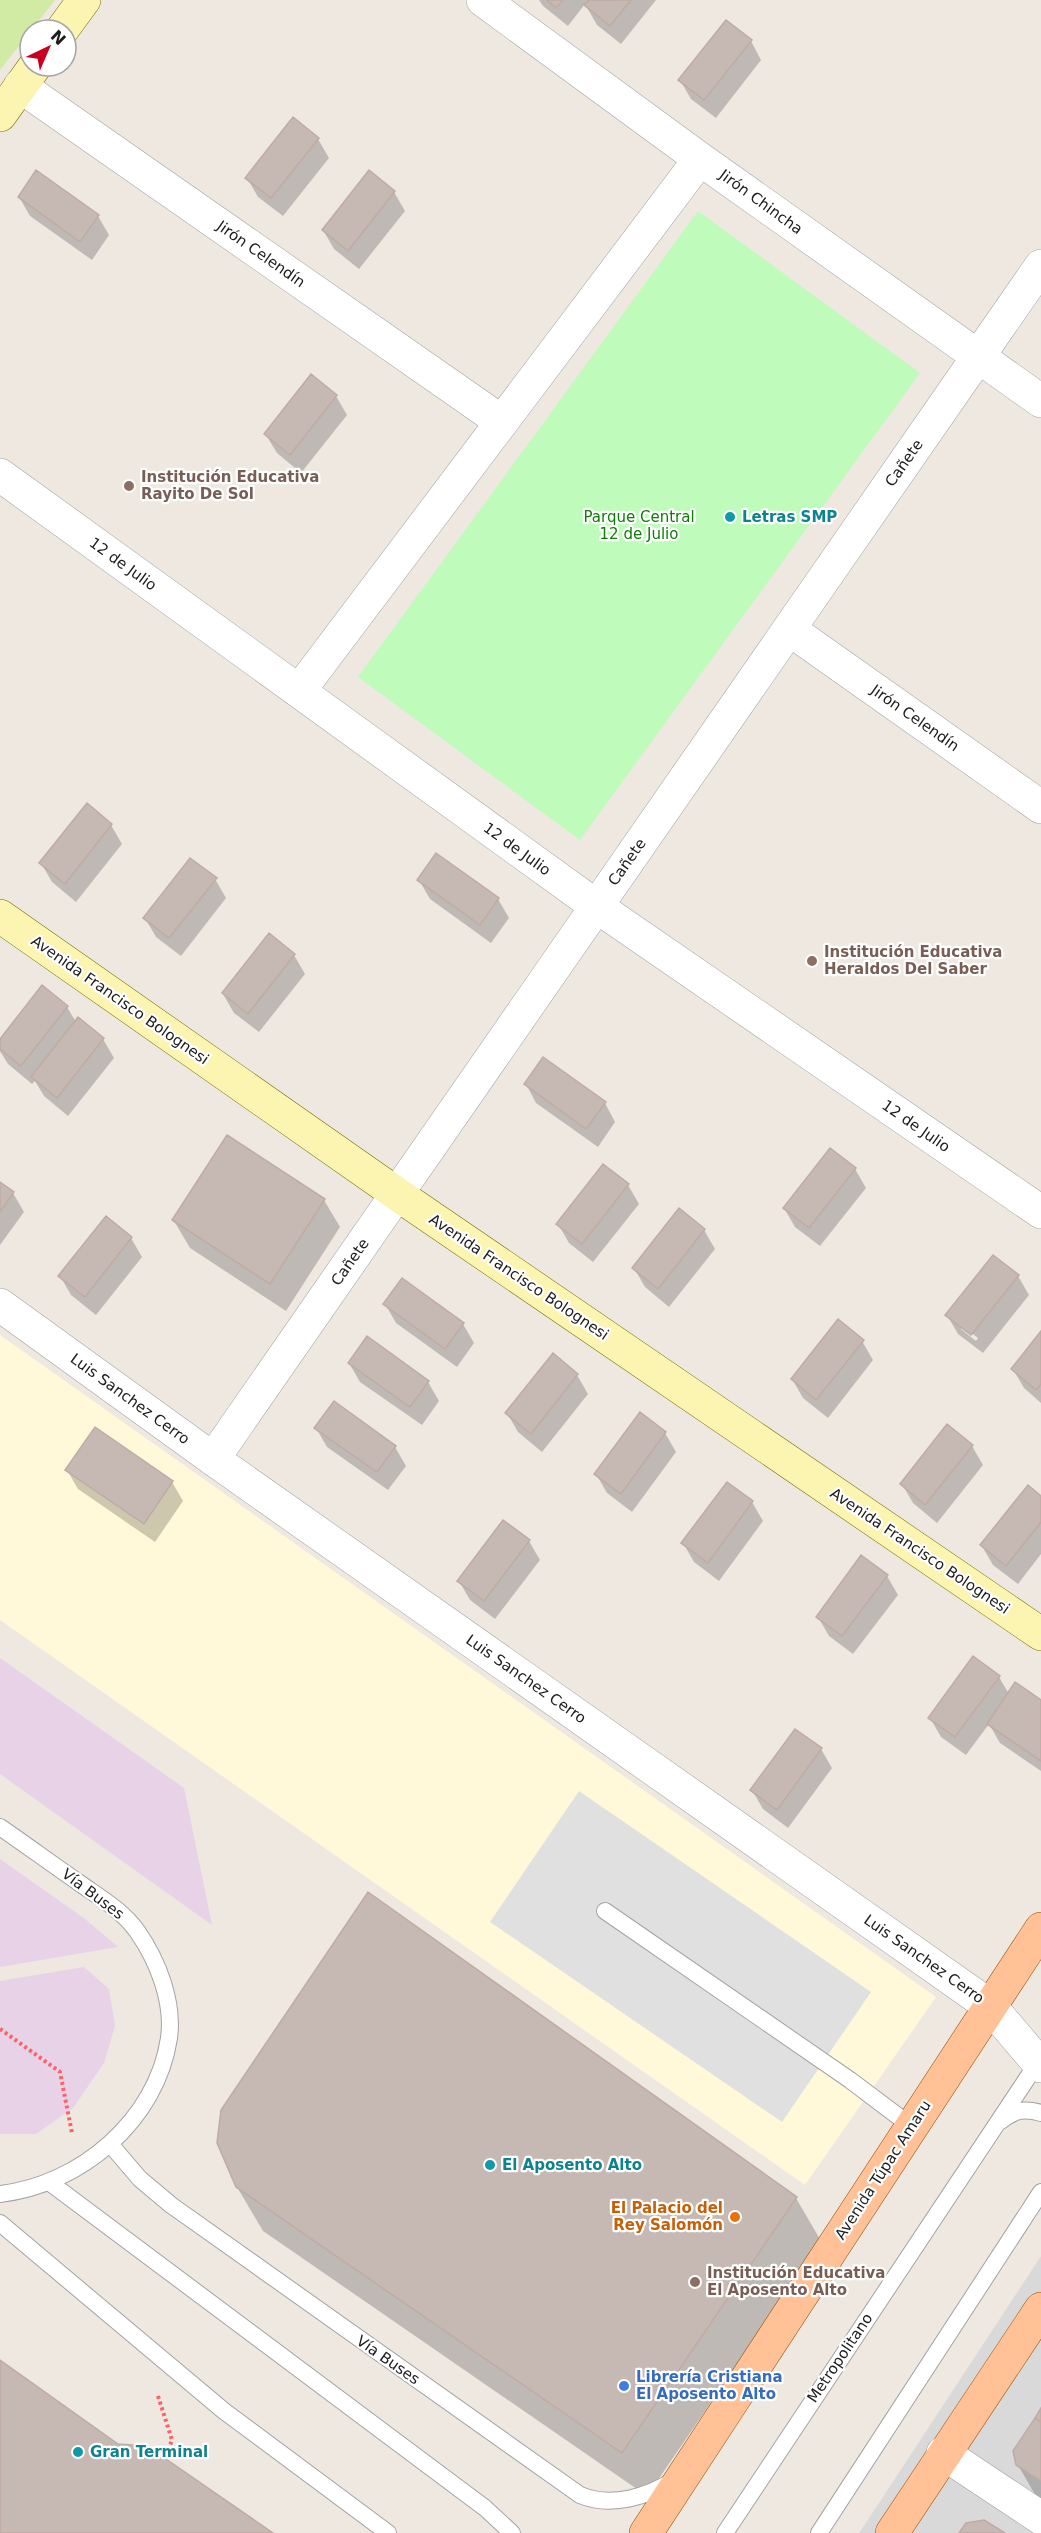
<svg xmlns="http://www.w3.org/2000/svg" width="1041" height="2533" viewBox="0 0 1041 2533" font-family="'DejaVu Sans',sans-serif">
	<style>
		.residential { fill: #dad9d9 }
		.industrial { fill: #e7d2e7 }
		.education { fill: #fff9d9 }
		.grass { fill: #d2eba4 }
		.park { fill: #bffbbb }
		.parking { fill: #e0e0e0 }
		.shadow { fill: #0003; fill-rule: evenodd }
		.building { fill: #c6b9b4; stroke: #c0aba3; stroke-width: 1.5 }
		.lines { fill: none; stroke-linecap: round; stroke-linejoin: round }
		.lane-casing { stroke: #a3a3a3; stroke-width: 18 }
		.street-casing { stroke: #a3a3a3; stroke-width: 34 }
		.secondary-casing { stroke: #767100; stroke-width: 34 }
		.primary-casing { stroke: #944d00; stroke-width: 34 }
		.path { stroke: #ff6168; stroke-width: 4; stroke-dasharray: 3 3; stroke-linecap: butt }
		.lane { stroke: #fff; stroke-width: 16 }
		.street { stroke: #fff; stroke-width: 33 }
		.secondary { stroke: #fcf4b1; stroke-width: 33 }
		.primary { stroke: #ffc195; stroke-width: 33 }
		.education-dot { fill: #8d6e63; stroke: #fff; stroke-width: 2 }
		.culture-dot { fill: #0f9aa8; stroke: #fff; stroke-width: 2 }
		.food-dot { fill: #e8710a; stroke: #fff; stroke-width: 2 }
		.shop-dot { fill: #3f7fe0; stroke: #fff; stroke-width: 2 }
		.labels { text-anchor: middle; stroke-width: 4.5; stroke-linejoin: round; paint-order: stroke }
		.street-label { font-size: 15px; fill: #1c1c1c; stroke: #fff }
		.education-label { font-size: 15px; font-weight: bold; fill: #785e54; stroke: #fff; text-anchor: start }
		.park-label { font-size: 15px; fill: #0e7d07; stroke: #fff }
		.culture-label { font-size: 15px; font-weight: bold; fill: #0d838f; stroke: #fff; text-anchor: start }
		.food-label { font-size: 15px; font-weight: bold; fill: #c56008; stroke: #fff; text-anchor: end }
		.shop-label { font-size: 15px; font-weight: bold; fill: #366cbe; stroke: #fff; text-anchor: start }
	</style>
	<rect width="100%" height="100%" fill="#eee8e1"/>
	<path class="residential" d="M1041 2256V2533H859L881 2500Z"/>
	<path class="industrial" d="M0 1658 184 1788 212 1925 0 1774Z
		M0 1859 85 1919 118 1947 0 1967Z
		M84 1967 109 1989 115 2026 104 2063 73 2108 36 2134H0V1981Z"/>
	<path class="education" d="M0 1335 936 1997 805 2185 0 1620Z"/>
	<path class="grass" d="M0 0H55L0 70Z"/>
	<path class="park" d="M698 211 920 373 580 840 358 677Z"/>
	<path class="parking" d="M579 1791 871 1992 782 2122 490 1922Z"/>
	<path class="shadow" d="M539 0H656L621 44 597 25 585 4 568 26 543 6Z
		M751 41 761 60 716 118 691 99 680 80Z
		M318 139 329 158 283 216 258 197 247 178Z
		M394 192 405 211 359 269 334 249 323 230Z
		M19 197 98 216 109 235 92 260 30 216Z
		M336 396 347 415 301 473 277 453 266 435Z
		M111 825 122 844 76 902 52 882 41 863Z
		M215 879 226 898 181 956 156 937 145 918Z
		M419 880 498 899 509 918 491 943 430 899Z
		M294 955 305 974 259 1032 234 1013 223 994Z
		M67 1007 76 1022 103 1039 114 1058 68 1116 44 1096 35 1081 32 1084 8 1064 0 1051V1041Z
		M526 1084 605 1103 615 1122 598 1147 536 1103Z
		M830 1150 855 1169 866 1188 820 1246 795 1227 784 1208Z
		M604 1166 628 1185 639 1204 593 1262 569 1243 558 1224Z
		M0 1184 13 1193 24 1212 0 1245Z
		M324 1200 340 1227 286 1311 190 1248 174 1221Z
		M704 1230 715 1249 669 1307 645 1287 634 1268Z
		M131 1238 142 1257 96 1315 71 1295 60 1276Z
		M1018 1276 1029 1295 983 1353 958 1334 947 1315ZM961 1325 978 1338 976 1341 961 1329Z
		M385 1304 463 1324 474 1343 457 1367 396 1323Z
		M1041 1334V1403L1024 1388 1013 1369Z
		M862 1341 873 1360 828 1418 803 1398 792 1379Z
		M349 1363 428 1382 439 1401 422 1425 360 1382Z
		M577 1375 588 1394 542 1452 518 1432 507 1413Z
		M640 1415 665 1433 676 1452 632 1512 607 1493 596 1474Z
		M316 1428 395 1447 406 1466 388 1490 327 1447Z
		M972 1446 983 1465 937 1523 913 1503 902 1484Z
		M67 1470 172 1482 183 1501 155 1542 78 1489Z
		M728 1484 752 1502 763 1521 719 1581 694 1562 683 1543Z
		M1041 1498V1554L1018 1584 993 1565 982 1546Z
		M529 1541 540 1560 495 1619 470 1600 459 1581Z
		M887 1576 898 1595 853 1654 829 1636 818 1617Z
		M999 1677 1009 1694 1041 1702V1771L1000 1743 989 1724 966 1755 941 1737 930 1718Z
		M796 1731 821 1749 832 1768 788 1828 763 1809 752 1790Z
		M237 2187 796 2198 821 2241 647 2496 263 2231Z
		M1041 2411V2505L1018 2465Z"/>
	<path class="building" d="M547 0H563L556 8Z
		M589 0H631L610 26 584 5Z
		M726 20 752 40 704 100 678 80Z
		M293 117 319 138 271 198 245 178Z
		M36 170 99 215 80 242 18 197Z
		M369 170 395 191 348 251 322 230Z
		M311 374 337 395 290 455 264 434Z
		M87 803 112 824 65 884 39 863Z
		M436 853 499 898 480 925 417 880Z
		M190 858 217 878 169 938 143 918Z
		M269 933 295 954 248 1014 222 993Z
		M42 985 68 1006 21 1066 0 1049V1039Z
		M78 1017 104 1038 57 1098 31 1077Z
		M543 1057 606 1102 586 1129 524 1084Z
		M227 1135 325 1199 270 1284 172 1220Z
		M830 1148 856 1168 809 1228 783 1208Z
		M603 1164 629 1184 582 1244 556 1224Z
		M0 1182 14 1192 0 1212Z
		M679 1208 705 1229 658 1289 632 1268Z
		M106 1216 132 1237 85 1297 58 1276Z
		M993 1255 1019 1275 971 1335 945 1315Z
		M402 1278 464 1323 445 1349 383 1304Z
		M838 1319 864 1340 816 1400 791 1379Z
		M1041 1331V1384L1036 1390 1011 1369Z
		M367 1336 429 1381 410 1407 348 1363Z
		M553 1353 578 1374 531 1434 505 1413Z
		M334 1401 396 1446 377 1472 314 1428Z
		M640 1412 666 1432 621 1494 594 1474Z
		M947 1424 973 1445 925 1505 900 1484Z
		M95 1427 173 1481 144 1524 65 1470Z
		M727 1482 753 1501 708 1563 681 1543Z
		M1028 1485 1041 1496V1522L1006 1566 980 1545Z
		M503 1520 530 1540 484 1601 457 1581Z
		M861 1555 888 1575 842 1636 816 1617Z
		M973 1656 1000 1676 955 1737 928 1718Z
		M1015 1682 1041 1700V1761L987 1724Z
		M795 1729 822 1748 777 1810 750 1790Z
		M368 1892 797 2197 622 2453 236 2187 217 2143 221 2110Z
		M0 2360 118 2444 147 2446 273 2533H0Z
		M1041 2408V2422L1035 2418Z
		M1035 2418 1041 2422V2481L1016 2465 1013 2451Z
		M984 2520 1005 2533H959L966 2523Z"/>
	<g class="lines">
		<g class="lane-casing">
			<path id="lane" d="M0 1827C26 1845 52 1864 78 1882 99 1897 122 1910 137 1931 158 1961 174 2002 169 2038 157 2120 80 2185 0 2194
				M605 1911 850 2080 911 2126
				M1001 2121C1014 2110 1025 2108 1041 2113
				M110 2144 140 2179 171 2205 580 2495C611 2508 647 2497 674 2480
				M49 2182 485 2508 512 2533
				M0 2223 224 2411 388 2533
				M725 2533 1040 2059
				M819 2533 1041 2192"/>
		</g>
		<g class="street-casing">
			<path id="street" d="M483 0 700 159 1041 401
				M20 86 502 422
				M0 475 596 906 1041 1212
				M789 629 1041 807
				M299 691 700 159
				M0 1305 213 1459 990 2006 1041 2066
				M213 1459 1041 266
				M943 2453 1041 2518"/>
		</g>
		<g class="secondary-casing">
			<path id="secondary" d="M62 30 84 0
				M0 115 35 66
				M0 916 397 1194 1041 1634"/>
		</g>
		<g class="primary-casing">
			<path id="primary" d="M646 2533 1041 1929
				M892 2533 1041 2309"/>
		</g>
		<path class="path" d="M0 2029 60 2072 72 2133
			M158 2396 172 2440 165 2458"/>
		<use href="#lane" class="lane"/>
		<use href="#street" class="street"/>
		<use href="#secondary" class="secondary"/>
		<use href="#primary" class="primary"/>
	</g>
	<g class="education-dot">
		<circle cx="129" cy="486" r="6"/>
		<circle cx="812" cy="961" r="6"/>
		<circle cx="695" cy="2282" r="6"/>
	</g>
	<g class="culture-dot">
		<circle cx="730" cy="517" r="6"/>
		<circle cx="490" cy="2165" r="6"/>
		<circle cx="78" cy="2452" r="6"/>
	</g>
	<circle class="food-dot" cx="735" cy="2217" r="6"/>
	<circle class="shop-dot" cx="624" cy="2386" r="6"/>
	<g class="labels">
		<g class="street-label">
			<text transform="translate(761 202) rotate(36)" y="5">Jirón Chincha</text>
			<text transform="translate(261 254) rotate(35)" y="5">Jirón Celendín</text>
			<text transform="translate(904 463) rotate(-55)" y="5">Cañete</text>
			<text transform="translate(123 564) rotate(36)" y="5">12 de Julio</text>
			<text transform="translate(915 718) rotate(35)" y="5">Jirón Celendín</text>
			<text transform="translate(517 849) rotate(36)" y="5">12 de Julio</text>
			<text transform="translate(627 862) rotate(-55)" y="5">Cañete</text>
			<text transform="translate(120 1000) rotate(35)" y="5">Avenida Francisco Bolognesi</text>
			<text transform="translate(916 1126) rotate(35)" y="5">12 de Julio</text>
			<text transform="translate(350 1262) rotate(-55)" y="5">Cañete</text>
			<text transform="translate(519 1277) rotate(34)" y="5">Avenida Francisco Bolognesi</text>
			<text transform="translate(130 1399) rotate(36)" y="5">Luis Sanchez Cerro</text>
			<text transform="translate(920 1551) rotate(34)" y="5">Avenida Francisco Bolognesi</text>
			<text transform="translate(526 1679) rotate(35)" y="5">Luis Sanchez Cerro</text>
			<text transform="translate(93 1894) rotate(37)" y="5">Vía Buses</text>
			<text transform="translate(924 1959) rotate(35)" y="5">Luis Sanchez Cerro</text>
			<text transform="translate(883 2170) rotate(-57)" y="5">Avenida Túpac Amaru</text>
			<text transform="translate(840 2358) rotate(-56)" y="5">Metropolitano</text>
			<text transform="translate(388 2360) rotate(35)" y="5">Vía Buses</text>
		</g>
		<g class="education-label">
			<text x="141" y="482">Institución Educativa<tspan x="141" dy="17">Rayito De Sol</tspan></text>
			<text x="824" y="957">Institución Educativa<tspan x="824" dy="17">Heraldos Del Saber</tspan></text>
			<text x="707" y="2278">Institución Educativa<tspan x="707" dy="17">El Aposento Alto</tspan></text>
		</g>
		<g class="park-label">
			<text x="639" y="522">Parque Central<tspan x="639" dy="17">12 de Julio</tspan></text>
		</g>
		<g class="culture-label">
			<text x="742" y="522">Letras SMP</text>
			<text x="502" y="2170">El Aposento Alto</text>
			<text x="90" y="2457">Gran Terminal</text>
		</g>
		<g class="food-label">
			<text x="723" y="2213">El Palacio del<tspan x="723" dy="17">Rey Salomón</tspan></text>
		</g>
		<g class="shop-label">
			<text x="636" y="2382">Librería Cristiana<tspan x="636" dy="17">El Aposento Alto</tspan></text>
		</g>
	</g>
	<g transform="translate(48 48) rotate(44)"><circle r="28" fill="#ffffff" stroke="#a4a4a4" stroke-width="1.5"/>
	<path d="M0-4.5L10 22L0 15L-10 22Z" fill="#c8001e"/>
	<text y="-9" font-size="16" font-weight="bold" text-anchor="middle" fill="#1c1c1c">N</text>
	</g>
</svg>
